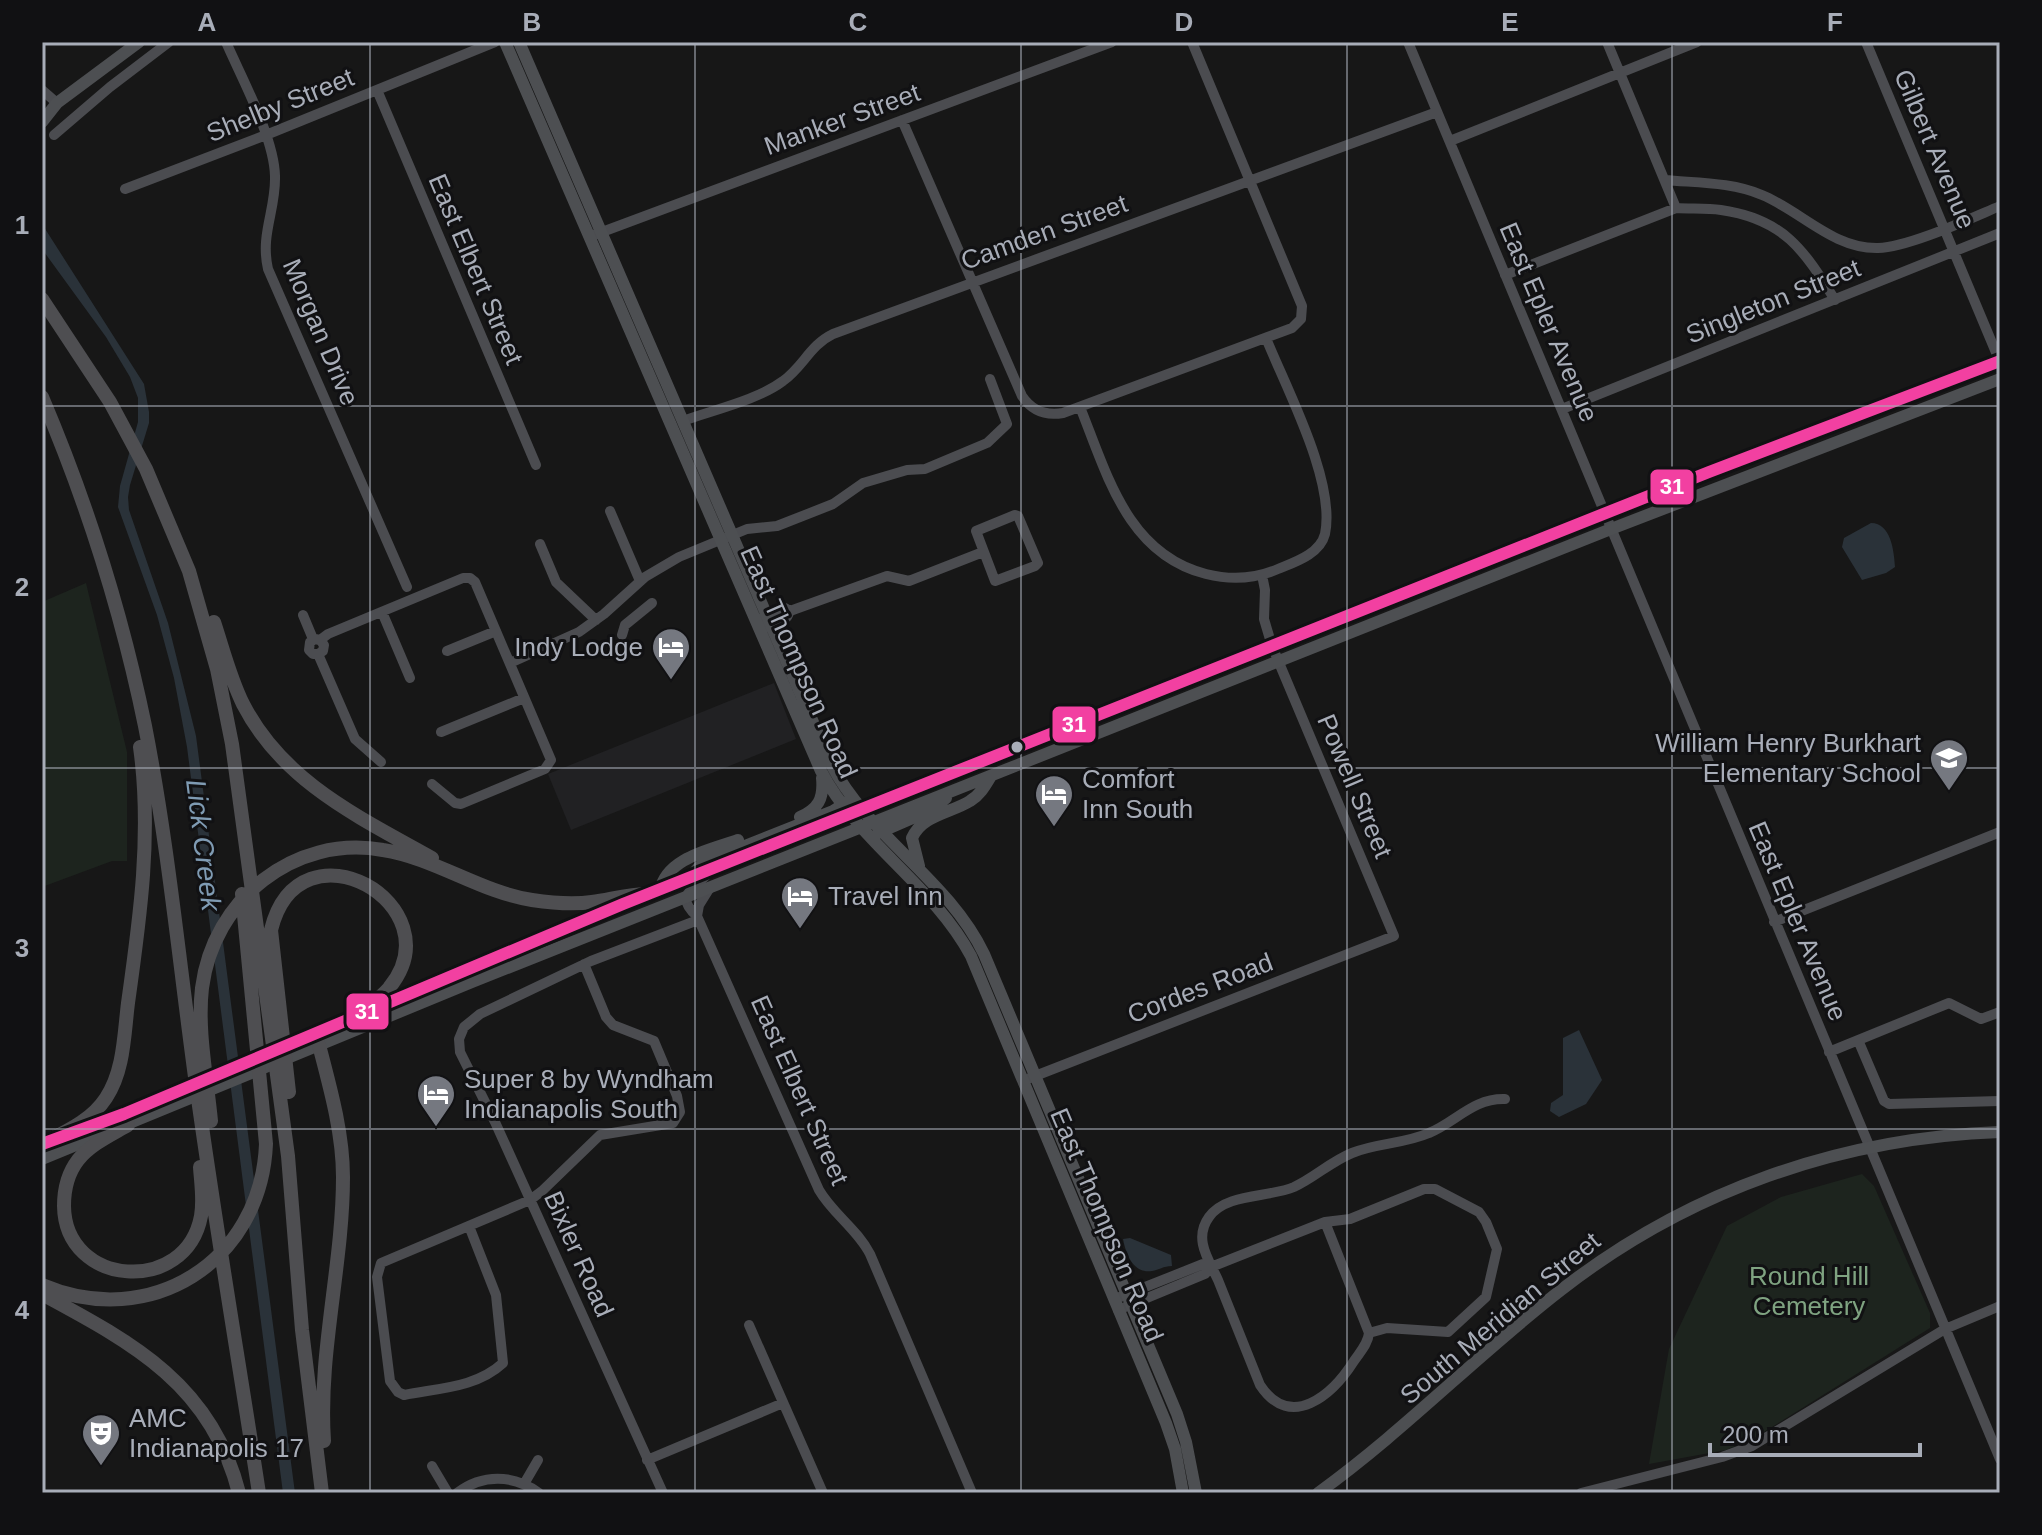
<svg xmlns="http://www.w3.org/2000/svg" width="2042" height="1535" viewBox="0 0 2042 1535" font-family="Helvetica,sans-serif">
	<style>
		.built { fill: #212123 }
		.green { fill: #1d241e }
		.water { fill: #2a3239 }
		.lines { fill: none; stroke-linecap: round; stroke-linejoin: round }
		.minor { stroke: #4b4c50; stroke-width: 10 }
		.major { stroke: #4d4f52; stroke-width: 12 }
		.highway { stroke: #4e4e51; stroke-width: 14 }
		.bus-1-casing { stroke: #111113; stroke-width: 18 }
		.bus-1 { stroke: #f240a1; stroke-width: 12 }
		.grid { fill: none; stroke: #a8adb8; stroke-width: 2; stroke-opacity: 0.55 }
		.bus-dot { fill: #a8adb8; stroke: #111113; stroke-width: 3 }
		.labels { text-anchor: middle; stroke-width: 6; stroke-linejoin: round; paint-order: stroke }
		.street-label { font-size: 26px; fill: #a8adb8; stroke: #111113 }
		.poi-label { font-size: 26px; fill: #a8adb8; stroke: #111113; text-anchor: start }
		.park-label { font-size: 26px; fill: #7fa381; stroke: #111113 }
		.water-label { font-size: 28px; font-style: italic; fill: #7f9bb3; stroke: #111113 }
		.line-badge { stroke: #111113; stroke-width: 3 }
		.badge-label { font-size: 22px; text-anchor: middle; font-weight: bold; fill: #fff }
		.neatline { fill: none; stroke: #a8adb8; stroke-width: 3 }
		.grid-label { font-size: 26px; text-anchor: middle; font-weight: bold; fill: #a8adb8 }
	</style>
	<rect width="100%" height="100%" fill="#171717"/>
	<path class="built" d="M774 683 796 739 571 830 548 774Z"/>
	<path class="green" d="M86 583 127 752V861H112L42 887V602Z
		M1862 1174 1874 1186 1930 1313V1328L1756 1437 1726 1450 1649 1464 1669 1349 1727 1226 1781 1197Z"/>
	<path class="water" d="M42 224 144 384 149 412V423L130 485 128 497 129 510 168 623 196 736 295 1493H283L187 747 174 678 157 615 118 507 120 486 138 422V398L130 377 106 337 42 249Z
		M1871 523C1891 523 1894 551 1895 567L1886 573 1862 580 1842 547 1844 538Z
		M1579 1030 1602 1080 1586 1104 1559 1117 1550 1111 1551 1103 1563 1095V1038Z
		M1130 1238 1171 1255 1172 1266C1163 1266 1159 1270 1152 1271 1133 1274 1126 1254 1123 1239Z"/>
	<g class="lines">
		<path class="minor" d="M226 42C242 79 274 137 275 176 276 210 260 234 268 269L407 587
			M1408 42 2000 1459
			M1607 42 1676 208C1691 209 1706 208 1721 210 1784 219 1804 250 1835 300
			M1866 42 2000 362
			M42 90 57 103
			M377 90 536 465
			M902 120 1022 396C1032 411 1046 416 1063 413L1292 328 1301 319 1302 306 1192 42
			M54 135 110 87 169 42
			M1450 141 1697 42
			M1665 180C1697 183 1732 182 1762 195 1801 211 1833 249 1878 248 1909 247 1969 219 2000 206
			M125 189 266 135 495 42
			M594 235 1112 42
			M1505 275 1676 208
			M1080 407C1107 474 1127 554 1206 574 1230 580 1255 579 1278 569 1295 562 1320 554 1325 534 1336 481 1286 388 1266 338
			M1562 409 2000 233
			M683 421C713 410 758 400 783 381 803 367 810 345 833 334L1437 112
			M610 511 640 581
			M1015 515 1018 516 1038 563 1035 566 995 581 976 531Z
			M540 544 556 582 596 620
			M382 612 410 678
			M303 615 313 639
			M760 619 785 608 790 611 887 576 909 581 983 552
			M766 627 787 617 790 611
			M622 635 625 625 652 603
			M320 640 328 634 463 578H470L475 582 551 760 545 769 461 804 455 803 432 784
			M447 651 496 631
			M318 654 323 651 324 645 320 640 315 639 310 642 309 650 313 654H318L355 739 381 762
			M510 663 579 632 604 614 645 577 679 557 747 529 777 526 833 504 863 483 907 470 925 469 987 443 1007 424 990 379
			M441 732 524 698
			M710 871C699 887 671 894 697 916L819 1190C833 1214 857 1229 870 1254L972 1493
			M697 916 699 905 709 889
			M1774 922 2000 832
			M1858 1040 1884 1101 1889 1104 2000 1101
			M1829 1052 1949 1003 1981 1019 2000 1012
			M1030 1078 1394 936 1272 646 1264 619 1265 590 1262 575
			M1325 1222 1369 1333
			M469 1226 496 1295 503 1363C476 1388 438 1388 404 1395L398 1392 390 1381 377 1277 381 1263 530 1200 542 1191 600 1135 673 1123 680 1112 677 1096 654 1041 613 1025 606 1017 584 964
			M1120 1297 1203 1264 1211 1267 1325 1222 1350 1219 1424 1189H1435L1479 1212 1486 1222 1497 1249 1486 1297 1448 1332 1387 1328 1369 1333C1368 1344 1360 1352 1354 1361 1333 1394 1291 1432 1260 1385L1218 1280C1209 1260 1193 1239 1209 1217 1226 1193 1268 1198 1294 1187 1314 1178 1330 1162 1352 1153 1376 1143 1404 1144 1429 1133 1456 1122 1473 1098 1505 1099
			M1118 1310 1205 1274 1211 1267
			M749 1325 823 1493
			M647 1460 783 1403
			M432 1466 448 1493
			M524 1484 538 1460
			M457 1493C482 1474 513 1474 539 1493
			M663 1493 495 1122 460 1052 459 1039 464 1027 480 1014 591 961 698 920
			M1581 1493 1722 1457 1752 1446 1945 1329 2000 1306"/>
		<path class="major" d="M505 42 821 771C858 842 933 885 971 956L1166 1423 1175 1449 1183 1493
			M519 42 831 764C869 837 948 879 984 954L1177 1414 1186 1442 1196 1493
			M42 122 57 103 139 42
			M800 817C818 809 824 799 822 778
			M878 833 931 810 946 798
			M919 866 912 838C922 815 951 813 970 801 980 795 985 786 991 776
			M689 878 701 865 712 859 833 811 847 802
			M660 891C666 858 710 850 738 840
			M68 1136 390 1004 623 904 1709 472 2000 361
			M42 1159 472 982 1611 529 2000 379
			M1318 1493C1404 1431 1477 1355 1561 1290 1688 1191 1839 1138 2000 1132"/>
		<path class="highway" d="M42 299 110 402 146 469 189 571 217 669 232 744 288 1156 302 1330 322 1493
			M42 397C87 503 122 614 145 726 167 838 178 950 193 1062 212 1206 237 1349 259 1493
			M214 622C223 649 230 678 243 704 283 782 359 817 432 858
			M319 1045C330 1087 343 1133 343 1177 343 1265 318 1353 324 1441
			M289 1092 271 930C299 815 457 905 389 988 375 1004 356 1013 338 1024
			M211 1121C207 1078 197 1030 202 988 213 900 294 834 383 850 435 858 480 892 532 900 552 903 572 905 592 902 613 899 631 893 652 894
			M128 1125C111 1135 91 1144 78 1160 68 1173 64 1189 64 1206 65 1287 186 1296 201 1216 204 1200 201 1183 200 1167
			M42 1144C65 1132 91 1121 106 1098 124 1071 124 1035 128 1003 140 918 152 833 140 747
			M42 1285C150 1331 261 1262 266 1144L242 894
			M42 1294C133 1343 212 1385 239 1493"/>
		<g class="bus-1-casing">
			<path id="bus-1" d="M42 1144 124 1114 623 904 1709 472 2000 361"/>
		</g>
		<use href="#bus-1" class="bus-1"/>
	</g>
	<path class="grid" d="M370 42V1493M695 42V1493M1021 42V1493M1347 42V1493M1672 42V1493M42 406H2000M42 768H2000M42 1129H2000"/>
	<defs>
		<g id="hotel-pin" transform="scale(2)"><path d="M0 17L-7.5 6A9.5 9.5 0 1 1 7.5 6Z" fill="#757880" stroke="#111113"/><path d="M-6-4.5h1.5V1H6V5H4.5V3h-9V5H-6ZM-4 0a1.8 1.8 0 1 1 3.6 0ZM.5 0V-2.5h3Q6-2.5 6 0Z" fill="#fff"/></g>
		<g id="school-pin" transform="scale(2)"><path d="M0 17L-7.5 6A9.5 9.5 0 1 1 7.5 6Z" fill="#757880" stroke="#111113"/><path d="M0-5L7-2L0 1L-7-2ZM-4 1L0 2.5L4 1V4Q0 6-4 4Z" fill="#fff"/></g>
		<g id="theatre-pin" transform="scale(2)"><path d="M0 17L-7.5 6A9.5 9.5 0 1 1 7.5 6Z" fill="#757880" stroke="#111113"/><path d="M-5-5.5Q0-4 5-5.5V0Q5 5 0 6Q-5 5-5 0ZM-3.3-2.5H-1v1.5H-3.3ZM1-2.5H3.3v1.5H1ZM-2.8 1Q0 5.5 2.8 1Z" fill="#fff"/></g>
	</defs>
	<g fill-rule="evenodd">
		<use href="#hotel-pin" x="671" y="647"/>
		<use href="#school-pin" x="1949" y="758"/>
		<use href="#hotel-pin" x="1054" y="794"/>
		<use href="#hotel-pin" x="800" y="896"/>
		<use href="#hotel-pin" x="436" y="1094"/>
		<use href="#theatre-pin" x="101" y="1433"/>
	</g>
	<circle class="bus-dot" cx="1017" cy="747" r="7"/>
	<g class="labels">
		<g class="street-label">
			<text transform="translate(280 105) rotate(-22)" y="9">Shelby Street</text>
			<text transform="translate(842 119) rotate(-20)" y="9">Manker Street</text>
			<text transform="translate(1935 149) rotate(67)" y="9">Gilbert Avenue</text>
			<text transform="translate(1044 232) rotate(-20)" y="9">Camden Street</text>
			<text transform="translate(476 269) rotate(67)" y="9">East Elbert Street</text>
			<text transform="translate(1773 301) rotate(-22)" y="9">Singleton Street</text>
			<text transform="translate(1549 322) rotate(67)" y="9">East Epler Avenue</text>
			<text transform="translate(321 332) rotate(67)" y="9">Morgan Drive</text>
			<text transform="translate(799 662) rotate(66)" y="9">East Thompson Road</text>
			<text transform="translate(1355 786) rotate(67)" y="9">Powell Street</text>
			<text transform="translate(1798 921) rotate(67)" y="9">East Epler Avenue</text>
			<text transform="translate(1200 988) rotate(-21)" y="9">Cordes Road</text>
			<text transform="translate(800 1090) rotate(66)" y="9">East Elbert Street</text>
			<text transform="translate(1107 1225) rotate(67)" y="9">East Thompson Road</text>
			<text transform="translate(579 1254) rotate(66)" y="9">Bixler Road</text>
			<text transform="translate(1500 1318) rotate(-40)" y="9">South Meridian Street</text>
		</g>
		<g class="poi-label">
			<text x="643" y="656" text-anchor="end">Indy Lodge</text>
			<text x="1921" y="752" text-anchor="end">William Henry Burkhart<tspan x="1921" dy="30">Elementary School</tspan></text>
			<text x="1082" y="788">Comfort<tspan x="1082" dy="30">Inn South</tspan></text>
			<text x="828" y="905">Travel Inn</text>
			<text x="464" y="1088">Super 8 by Wyndham<tspan x="464" dy="30">Indianapolis South</tspan></text>
			<text x="129" y="1427">AMC<tspan x="129" dy="30">Indianapolis 17</tspan></text>
		</g>
		<g class="park-label">
			<text x="1809" y="1285">Round Hill<tspan x="1809" dy="30">Cemetery</tspan></text>
		</g>
		<g class="water-label">
			<text transform="translate(204 845) rotate(83)" y="10">Lick Creek</text>
		</g>
	</g>
	<g class="line-badge">
		<rect x="1649" y="468" width="46" height="38" rx="8" fill="#f240a1"/>
		<rect x="1051" y="705" width="46" height="39" rx="8" fill="#f240a1"/>
		<rect x="345" y="992" width="45" height="39" rx="8" fill="#f240a1"/>
	</g>
	<g class="badge-label">
		<text x="1672" y="494">31</text>
		<text x="1074" y="732">31</text>
		<text x="367" y="1019">31</text>
	</g>
	<rect width="2042" height="1535" fill="none" stroke="#111113" stroke-width="88"/>
	<path d="M1710 1443v12h210v-12" fill="none" stroke="#a8adb8" stroke-width="4"/>
	<text x="1722" y="1443" font-size="24" fill="#a8adb8" stroke="#111113" stroke-width="6" paint-order="stroke">200 m</text>
	<rect x="44" y="44" width="1954" height="1447" class="neatline"/>
	<g class="grid-label">
		<text x="207" y="31">A</text>
		<text x="532" y="31">B</text>
		<text x="858" y="31">C</text>
		<text x="1184" y="31">D</text>
		<text x="1510" y="31">E</text>
		<text x="1835" y="31">F</text>
		<text x="22" y="234">1</text>
		<text x="22" y="596">2</text>
		<text x="22" y="957">3</text>
		<text x="22" y="1319">4</text>
	</g>
</svg>
